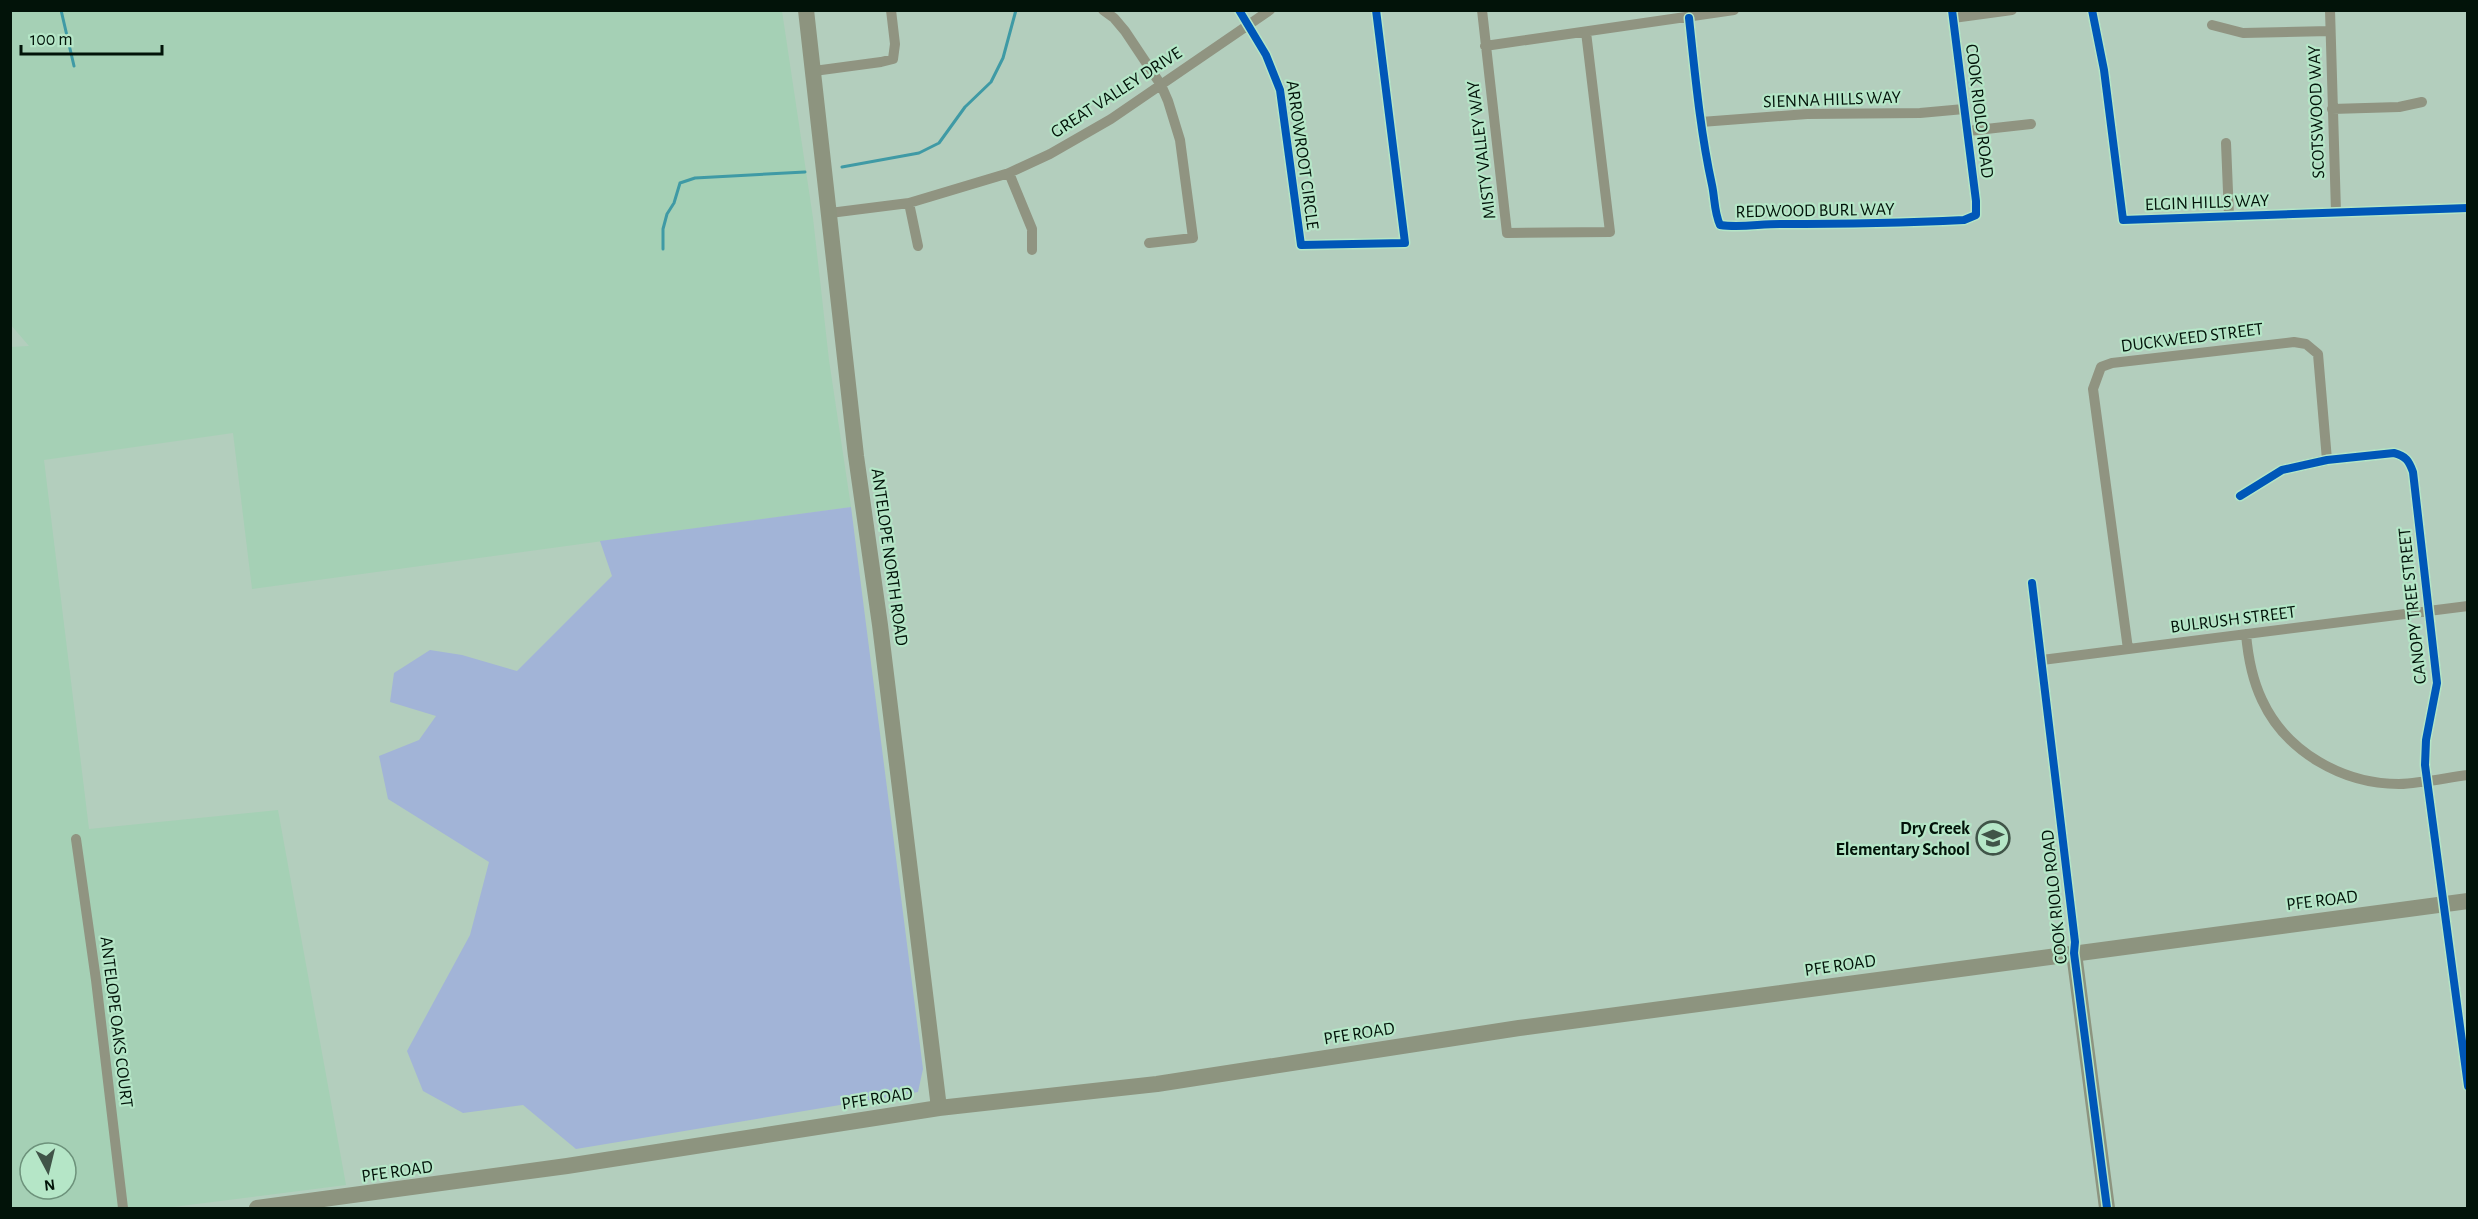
<svg xmlns="http://www.w3.org/2000/svg" width="2478" height="1219" viewBox="0 0 2478 1219" font-family="'Alegreya Sans',sans-serif">
	<style>
		.built { fill: #a5d0b5; fill-rule: evenodd }
		.green { fill: #a2b4d7 }
		.lines { fill: none; stroke-linecap: round; stroke-linejoin: round }
		.stream { stroke: #3f9aa5; stroke-width: 3 }
		.street { stroke: #909481; stroke-width: 10 }
		.secondary { stroke: #8d947f; stroke-width: 16 }
		.cycleway-casing { stroke: #b5e6c7; stroke-width: 11 }
		.cycleway { stroke: #0057b8; stroke-width: 8 }
		.labels { text-anchor: middle; stroke-width: 4.5; stroke-linejoin: round; paint-order: stroke }
		.street-label { font-size: 18px; fill: #021309; stroke: #b5e6c7 }
		.poi-label { font-size: 18px; font-weight: bold; fill: #021309; stroke: #b5e6c7; text-anchor: end }
	</style>
	<rect width="100%" height="100%" fill="#b3cebd"/>
	<path class="built" d="M10 11H782L813 218 829 360 851 507 252 589 233 433 44 460 89 829 278 810 346 1185 165 1208H11L10 347 29 346 11 325ZM30 1153H66V1189H30Z"/>
	<path class="green" d="M851 507 923 1069 918 1092 576 1149 523 1105 463 1113 423 1091 407 1051 470 935 489 862 388 799 379 756 419 740 436 716 390 702 394 673 430 650 462 655 517 671 612 576 600 541Z"/>
	<g class="lines">
		<path class="stream" d="M61 10 74 66
			M842 167 919 153 939 143 965 107 991 82 1003 58 1016 10
			M663 249V229L667 214 674 203 680 183 695 178 805 172"/>
		<path class="street" d="M1103 10 1114 18 1125 31 1161 85 1168 101 1180 140 1193 238 1149 243
			M1239 10 1266 55 1280 90 1301 245 1405 243 1376 10
			M1482 10 1507 233 1610 232 1586 32
			M2092 10 2104 70 2123 220 2468 208
			M2330 10 2336 212
			M1689 18C1695 74 1700 130 1712 185 1715 199 1714 212 1720 225 1740 228 1759 224 1780 224 1841 224 1902 223 1964 220L1976 215V201L1952 10
			M1953 18 2012 10
			M2212 25 2243 33 2330 31
			M1485 46 1734 10
			M814 71 881 62 893 59 895 44 891 10
			M2332 109 2399 107 2422 102
			M1701 122 1807 114 1920 113 1964 109
			M1968 131 2031 124
			M2226 143 2229 216
			M1009 173 1032 229V250
			M909 203 918 246
			M830 213 909 203 1009 173 1050 154 1111 119 1270 10
			M2240 496 2282 470 2327 460 2394 453C2406 456 2409 461 2413 472L2437 683 2426 740 2425 765 2468 1086
			M2032 583 2075 942 2074 953
			M2246 634C2248 657 2252 679 2262 700 2286 752 2343 784 2399 784 2422 783 2445 778 2468 775
			M2128 649 2093 389 2101 367 2112 363 2294 342 2306 344 2318 354 2327 460
			M2042 660 2468 606
			M76 839 96 980 123 1208"/>
		<path class="secondary" d="M806 10 856 456 880 625 939 1108
			M2074 953 2107 1208
			M257 1208 567 1166 939 1108 1157 1084 1519 1028 2468 901"/>
		<g class="cycleway-casing">
			<path id="cycleway" d="M1239 10 1266 55 1280 90 1301 245 1405 243 1376 10
				M2092 10 2104 70 2123 220 2468 208
				M1689 18C1695 74 1700 130 1712 185 1715 199 1714 212 1720 225 1740 228 1759 224 1780 224 1841 224 1902 223 1964 220L1976 215V201L1952 10
				M2240 496 2282 470 2327 460 2394 453C2406 456 2409 461 2413 472L2437 683 2426 740 2425 765 2468 1086
				M2032 583 2075 942 2074 953 2107 1208"/>
		</g>
		<use href="#cycleway" class="cycleway"/>
	</g>
	<defs>
		<g id="school-ring" transform="scale(1.725)"><circle r="9.5" fill="#b5e6c7" stroke="#405448" stroke-width="1.5"/><path d="M0-5L7-2L0 1L-7-2ZM-4 1L0 2.5L4 1V4Q0 6-4 4Z" fill="#405448"/></g>
	</defs>
	<g fill-rule="evenodd">
		<use href="#school-ring" x="1993" y="838"/>
	</g>
	<g class="labels">
		<g class="street-label">
			<text transform="translate(1116 92) rotate(-33)" y="6">GREAT VALLEY DRIVE</text>
			<text transform="translate(1832 99) rotate(-2)" y="6">SIENNA HILLS WAY</text>
			<text transform="translate(1980 111) rotate(83)" y="6">COOK RIOLO ROAD</text>
			<text transform="translate(2316 112) rotate(-92)" y="6">SCOTSWOOD WAY</text>
			<text transform="translate(1481 150) rotate(-97)" y="6">MISTY VALLEY WAY</text>
			<text transform="translate(1303 155) rotate(82)" y="6">ARROWROOT CIRCLE</text>
			<text transform="translate(2207 202) rotate(-2)" y="6">ELGIN HILLS WAY</text>
			<text transform="translate(1815 210) rotate(-1)" y="6">REDWOOD BURL WAY</text>
			<text transform="translate(2192 337) rotate(-7)" y="6">DUCKWEED STREET</text>
			<text transform="translate(890 557) rotate(82)" y="6">ANTELOPE NORTH ROAD</text>
			<text transform="translate(2412 606) rotate(-96)" y="6">CANOPY TREE STREET</text>
			<text transform="translate(2233 619) rotate(-7)" y="6">BULRUSH STREET</text>
			<text transform="translate(2054 897) rotate(-96)" y="6">COOK RIOLO ROAD</text>
			<text transform="translate(2322 900) rotate(-7)" y="6">PFE ROAD</text>
			<text transform="translate(1840 965) rotate(-8)" y="6">PFE ROAD</text>
			<text transform="translate(117 1022) rotate(83)" y="6">ANTELOPE OAKS COURT</text>
			<text transform="translate(1359 1033) rotate(-9)" y="6">PFE ROAD</text>
			<text transform="translate(877 1098) rotate(-9)" y="6">PFE ROAD</text>
			<text transform="translate(397 1171) rotate(-8)" y="6">PFE ROAD</text>
		</g>
		<g class="poi-label">
			<text x="1970" y="834">Dry Creek<tspan x="1970" dy="21">Elementary School</tspan></text>
		</g>
	</g>
	<rect width="2478" height="1219" fill="none" stroke="#021309" stroke-width="24"/>
	<g transform="translate(48 1171) rotate(173)"><circle r="28" fill="#b5e6c7" stroke="#6d927b" stroke-width="1.5"/>
	<path d="M0-4.5L10 22L0 15L-10 22Z" fill="#405448"/>
	<text y="-9" font-size="16" font-weight="bold" text-anchor="middle" fill="#021309">N</text>
	</g>
	<path d="M21 45v9h141v-9" fill="none" stroke="#021309" stroke-width="3"/>
	<text x="30" y="45" font-size="18" fill="#021309" stroke="#b5e6c7" stroke-width="4.5" paint-order="stroke">100 m</text>
</svg>
